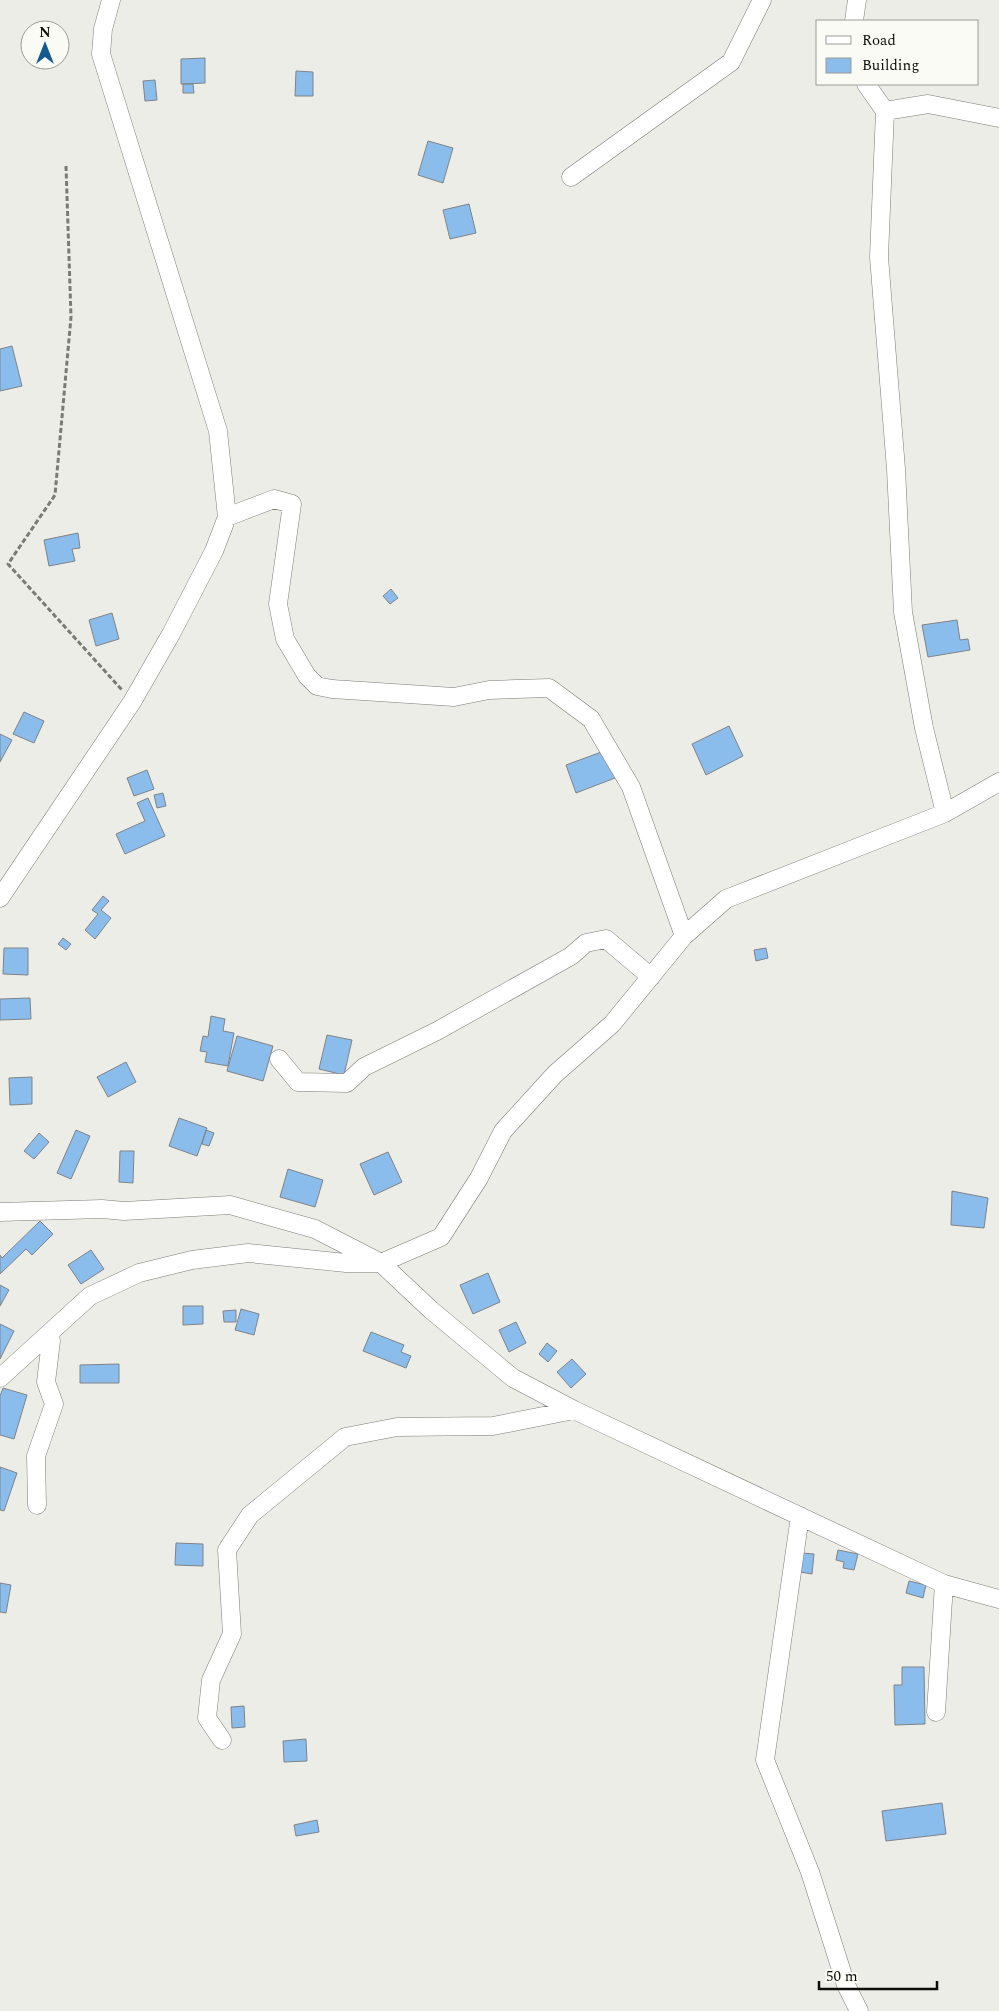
<svg xmlns="http://www.w3.org/2000/svg" width="999" height="2011" viewBox="0 0 999 2011" font-family="Spectral,serif">
	<style>
		.building { fill: #8abdec; stroke: #7f8387 }
		.lines { fill: none; stroke-linecap: round; stroke-linejoin: round }
		.minor-casing { stroke: #7c7c77; stroke-width: 19 }
		.path { stroke: #7a7a76; stroke-width: 3; stroke-dasharray: 5 2.5; stroke-linecap: butt }
		.minor { stroke: #fff; stroke-width: 18 }
	</style>
	<rect width="100%" height="100%" fill="#edede7"/>
	<path class="building" d="M205 58V83L181 84V59Z
		M296 71 313 72V96H295Z
		M155 80 157 100 145 101 143 81Z
		M183 84H193L194 93H183Z
		M428 141 453 148 443 183 418 175Z
		M469 204 476 233 450 239 443 210Z
		M12 346 22 386 0 391V349Z
		M78 533 80 548 72 549 75 561 49 566 44 540Z
		M391 589 398 598 390 604 383 596Z
		M112 613 119 639 96 646 89 620Z
		M957 620 960 640 968 639 970 650 928 657 922 625Z
		M24 712 44 721 34 743 13 734Z
		M729 726 743 756 706 775 692 744Z
		M0 734 12 740 0 762Z
		M604 751 615 778 576 793 566 765Z
		M147 770 154 789 134 796 127 778Z
		M163 793 166 806 157 808 154 795Z
		M148 798 165 836 125 854 116 834 145 821 137 803Z
		M103 896 109 901 101 910 111 918 95 939 85 930 98 914 92 910Z
		M63 938 71 944 66 950 58 944Z
		M4 948H28V975L3 974Z
		M766 948 768 958 756 961 754 950Z
		M30 998 31 1019 0 1020V999Z
		M211 1016 225 1019 223 1031 234 1033 228 1066 205 1062 207 1052 200 1051 203 1036 208 1037Z
		M327 1035 352 1040 344 1075 319 1069Z
		M237 1036 273 1046 263 1081 227 1071Z
		M126 1062 136 1082 108 1097 97 1077Z
		M32 1077V1104L10 1105 9 1078Z
		M179 1118 207 1128 197 1156 169 1146Z
		M76 1130 90 1136 71 1179 57 1173Z
		M206 1130 214 1133 209 1146 202 1144Z
		M39 1133 49 1142 34 1159 24 1151Z
		M120 1151H134L133 1183 119 1182Z
		M388 1152 402 1182 374 1195 360 1164Z
		M288 1169 323 1180 315 1207 280 1197Z
		M952 1191 988 1198 984 1228 951 1225Z
		M40 1221 53 1234 32 1255 26 1249 0 1274V1255L2 1258Z
		M91 1250 104 1269 81 1284 68 1265Z
		M488 1273 500 1302 473 1314 460 1285Z
		M0 1285 9 1290 0 1306Z
		M183 1306H203V1324L183 1325Z
		M241 1309 259 1314 254 1335 235 1330Z
		M236 1310V1322H224L223 1311Z
		M516 1322 526 1343 509 1352 499 1330Z
		M0 1324 14 1331 0 1359Z
		M371 1332 404 1345 401 1352 411 1356 406 1368 363 1351Z
		M547 1343 557 1351 548 1362 539 1354Z
		M572 1359 586 1374 571 1388 557 1372Z
		M119 1364V1383H80V1365Z
		M3 1388 27 1395 14 1439 0 1435V1396Z
		M0 1467 17 1473 4 1511 0 1510Z
		M176 1543 203 1544V1566L175 1565Z
		M838 1550 858 1554 854 1570 843 1568 844 1562 836 1560Z
		M802 1553 814 1554 812 1574 800 1572Z
		M909 1581 926 1585 923 1598 906 1593Z
		M0 1583 11 1585 6 1613 0 1612Z
		M902 1667H924L925 1724 895 1725 894 1685H902Z
		M244 1706 245 1727 232 1728 231 1707Z
		M306 1739 307 1761 284 1762 283 1741Z
		M942 1803 946 1834 886 1841 882 1811Z
		M317 1820 319 1832 296 1836 294 1825Z"/>
	<g class="lines">
		<g class="minor-casing">
			<path id="minor" d="M854 21 857 0
				M866 84 885 111 879 257 896 469 903 612 924 728 945 813
				M885 111 928 104 999 118
				M571 177 731 62 762 0
				M227 517 274 499 292 504 278 604 285 639 307 676 317 686 332 689 454 697 489 690 549 688 591 719 631 787 684 936
				M0 898 132 702 171 634 214 551 227 517 218 431 101 54 103 29 111 0
				M279 1059 298 1082 347 1083 364 1067 437 1031 571 956 586 943 606 939 651 977
				M0 1212 102 1209 124 1211 230 1205 315 1229 381 1263 431 1310 513 1378 574 1410 944 1584 999 1599
				M0 1378 90 1296 139 1273 192 1260 248 1253 346 1263H381L441 1237 479 1178 503 1131 555 1074 612 1024 684 936 726 899 945 813 999 782
				M37 1505 36 1456 54 1404 46 1382 51 1341 49 1334
				M800 1516 765 1760 810 1872 846 1985 859 2011
				M936 1712 944 1584
				M222 1740 207 1718 211 1680 232 1634 227 1550 250 1515 345 1437 397 1427 493 1426 574 1410"/>
		</g>
		<path class="path" d="M66 166 71 317 55 495 8 564 122 690"/>
		<use href="#minor" class="minor"/>
	</g>
	<rect x="816" y="20" width="162" height="65" fill="#fafbf4" stroke="#9b9c97"/>
	<rect x="826" y="36" width="25" height="8" fill="#ffffff" stroke="#9b9c97"/>
	<text x="862" y="45" font-size="15" fill="#0d0d0b">Road</text>
	<rect x="826" y="58" width="25" height="15" fill="#8abdec" stroke="#9b9c97"/>
	<text x="862" y="70" font-size="15" fill="#0d0d0b">Building</text>
	<g transform="translate(45 45)"><circle r="24" fill="#fafbf4" stroke="#9b9c97"/>
	<path d="M0-4L9 19L0 12L-9 19Z" fill="#155a8f"/>
	<text y="-8" font-size="14" font-weight="bold" text-anchor="middle" fill="#0d0d0b">N</text>
	</g>
	<path d="M819 1981v8h118v-8" fill="none" stroke="#0d0d0b" stroke-width="2.5"/>
	<text x="826" y="1981" font-size="15" fill="#0d0d0b" stroke="#fafbf4" stroke-width="4" paint-order="stroke">50 m</text>
</svg>
